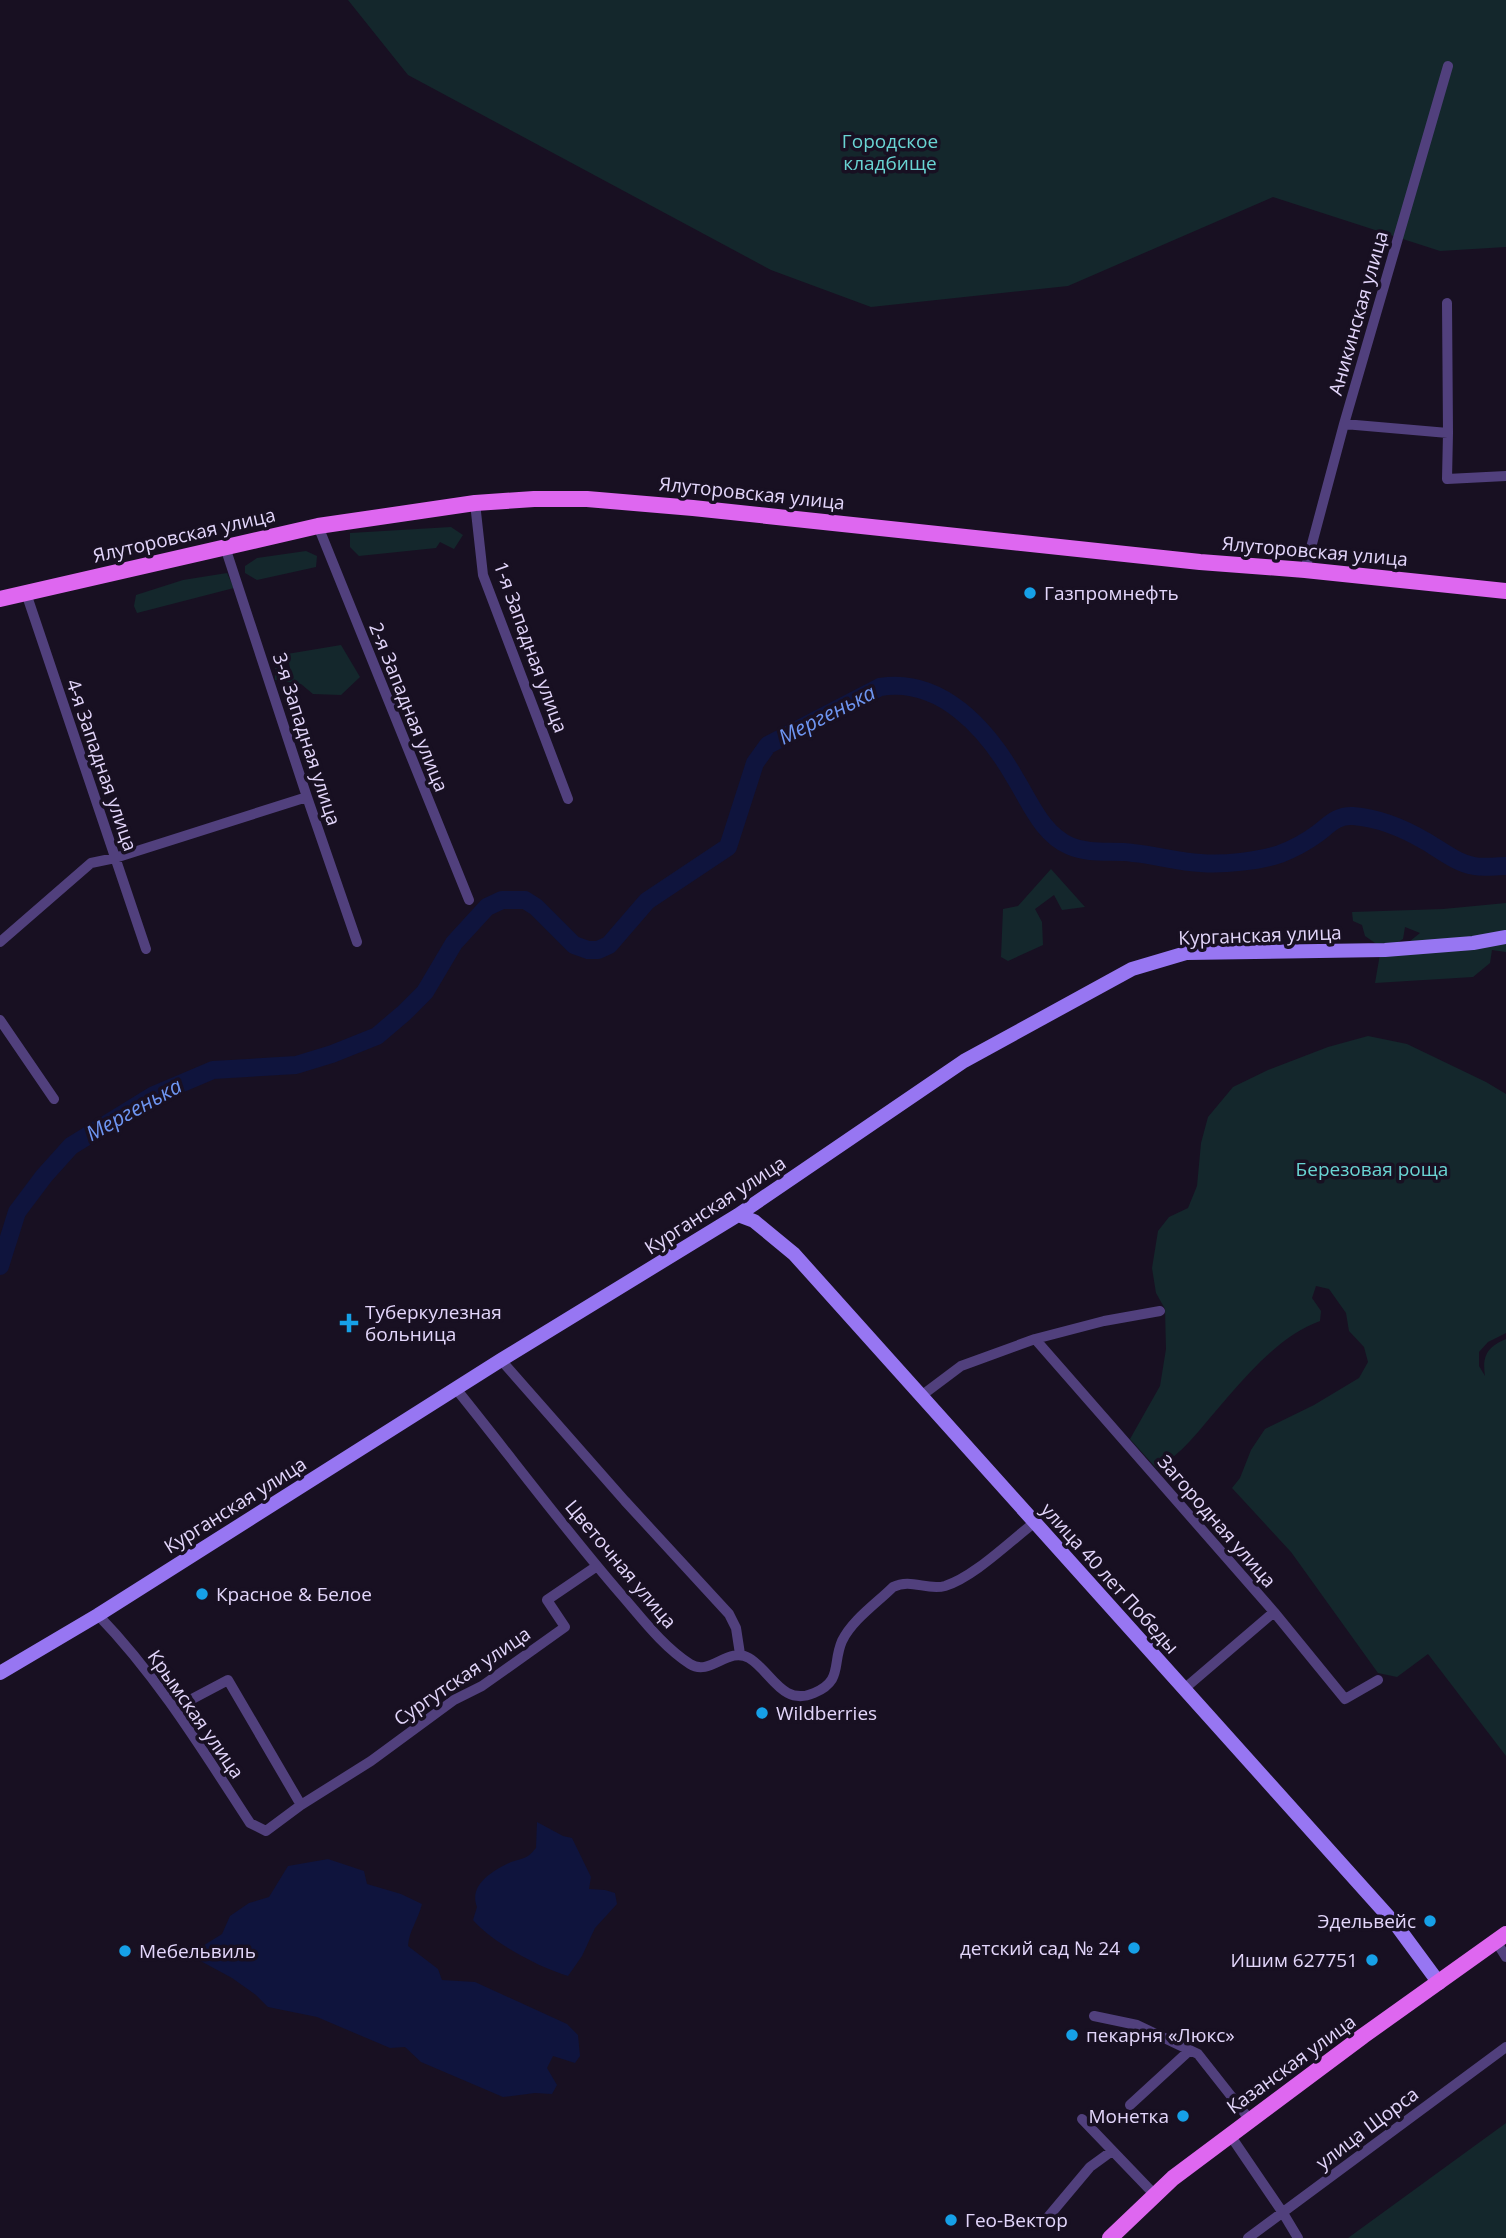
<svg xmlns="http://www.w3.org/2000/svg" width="1506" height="2238" viewBox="0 0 1506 2238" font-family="'Open Sans',sans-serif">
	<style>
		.green { fill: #14272c }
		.water { fill: #0f143d }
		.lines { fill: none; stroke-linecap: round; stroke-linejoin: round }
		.river { stroke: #0f143d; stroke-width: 18 }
		.street { stroke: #51407d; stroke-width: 10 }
		.secondary { stroke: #9776f2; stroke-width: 14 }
		.primary { stroke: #de67f0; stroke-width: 16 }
		.poi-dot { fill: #16a0e7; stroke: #181022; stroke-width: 2.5 }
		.labels { text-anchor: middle; stroke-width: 7; stroke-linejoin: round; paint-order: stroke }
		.park-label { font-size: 19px; fill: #69d4d3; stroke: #181022 }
		.street-label { font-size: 19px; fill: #e3d6fb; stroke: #181022 }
		.poi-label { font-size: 19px; fill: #e3d6fb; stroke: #181022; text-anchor: start }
		.water-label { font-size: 21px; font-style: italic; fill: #6e95f1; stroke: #181022 }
	</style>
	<rect width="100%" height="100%" fill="#181022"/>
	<path class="green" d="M348 0H1506V247L1440 251 1273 197 1068 286 871 307 771 270 408 75Z
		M451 527 463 535 454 549 440 542 436 548 359 556 350 547V533Z
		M306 551 317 556 316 567 257 580 245 573V566L257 558Z
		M227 573 234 588 137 613 134 606 136 595 183 580Z
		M341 645 360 677 341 695 313 694 301 684 275 680V668H290L287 654Z
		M1051 869 1085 907 1062 910 1054 895 1035 909 1042 922 1043 945 1008 961 1001 957 1003 909 1018 906Z
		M1506 903V952L1492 950 1490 963 1473 977 1375 983 1380 954H1394L1420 933 1405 927 1403 939 1385 950 1365 936 1362 925 1353 921 1352 912 1443 909Z
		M1368 1036 1407 1044 1486 1082 1506 1094V1333L1488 1342 1479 1352V1366L1485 1376C1482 1356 1487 1347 1506 1339V1756L1428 1654 1397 1677 1378 1673 1291 1552 1232 1488 1240 1478 1251 1450 1265 1429 1314 1405 1359 1378 1368 1362 1364 1347 1349 1331 1346 1313 1329 1289 1316 1286 1312 1298 1321 1311 1320 1321C1268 1340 1227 1400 1190 1441 1180 1452 1168 1461 1158 1470L1130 1439 1160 1386 1166 1349 1165 1309 1156 1293 1152 1268 1158 1231 1169 1217 1188 1208 1197 1186 1201 1143 1208 1117 1233 1087 1268 1070 1328 1047Z
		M1506 2123V2238H1348Z"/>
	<path class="water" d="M537 1822 563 1836 572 1838 591 1877 589 1889 605 1890 615 1893 617 1904 595 1928 582 1956 568 1976C538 1967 493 1943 473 1920L477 1907C468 1884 494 1870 511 1862 516 1860 523 1859 528 1856 531 1854 533 1851 536 1848Z
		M328 1859 364 1871 367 1884 401 1894 422 1904C418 1920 409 1931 408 1946L438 1969 442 1980 475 1982 567 2024 578 2035 580 2056 575 2063 553 2056 547 2068 557 2085 552 2094 535 2093 503 2097 421 2062 405 2047 390 2048 317 2017 268 2007 256 1995 232 1978 197 1959 193 1952 222 1934 230 1916 249 1903 269 1897 288 1866Z"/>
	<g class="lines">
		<path class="river" d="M0 1266 17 1212 44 1176 71 1146 154 1095 213 1070 296 1065 332 1054 377 1036 404 1013 425 992 454 943 487 907 502 900H525L536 907 574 945 588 950H598L609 945 647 901 728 847 755 763 768 745 880 687C941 677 987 729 1015 778 1030 802 1042 834 1070 846 1091 855 1112 850 1133 853 1156 855 1178 862 1201 863 1223 865 1259 861 1280 854 1293 849 1306 842 1317 834 1329 825 1337 815 1353 816 1380 818 1405 829 1427 842 1442 851 1457 863 1474 866 1484 868 1496 866 1506 866"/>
		<path class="street" d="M1447 303 1448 433
			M1344 424 1448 433 1447 479 1506 476
			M475 503 483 575 568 799
			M318 526 469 900
			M225 547 307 797 357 942
			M1305 570 1344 424 1448 66
			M26 593 146 949
			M0 942 91 863 115 858 307 797
			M0 1020 54 1099
			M1035 1339 1274 1612 1345 1699 1378 1680
			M501 1360 625 1501 729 1614 736 1628 740 1654
			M457 1390C511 1457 563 1527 619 1592 641 1617 662 1646 690 1664 710 1677 728 1646 749 1658 771 1671 782 1707 814 1693 843 1681 832 1664 842 1641 852 1620 877 1603 893 1587 911 1578 927 1591 945 1586 974 1577 1009 1542 1034 1523
			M921 1396 961 1366 1035 1339 1104 1321 1160 1311
			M98 1615C158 1677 203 1751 250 1823L266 1831 301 1805 228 1680 175 1708
			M1184 1689 1274 1612
			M301 1805 371 1761 454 1700 482 1686 565 1627 547 1600 597 1566
			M1496 1941 1506 1957
			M1094 2016 1137 2025 1198 2054 1250 2120
			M1130 2105 1190 2050
			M1082 2119 1154 2194
			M1230 2135 1283 2213 1298 2238
			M1043 2223 1090 2167 1112 2151
			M1248 2238 1506 2047"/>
		<path class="secondary" d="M738 1215 754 1221 794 1254 1397 1926 1439 1983
			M0 1673 98 1615 501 1360 738 1215 964 1061 1132 969 1186 953 1385 950 1473 943 1506 937"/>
		<path class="primary" d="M0 599 318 526 475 503 534 499H587L693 508 1200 562 1305 570 1506 591
			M1110 2238 1173 2178 1363 2036 1506 1934"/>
	</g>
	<g class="poi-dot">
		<circle cx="1030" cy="593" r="7"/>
		<path d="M345.5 1312.5h7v7h7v7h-7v7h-7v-7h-7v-7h7z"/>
		<circle cx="202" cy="1594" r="7"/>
		<circle cx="762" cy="1713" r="7"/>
		<circle cx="1430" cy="1921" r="7"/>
		<circle cx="1134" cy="1948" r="7"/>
		<circle cx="125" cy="1951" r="7"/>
		<circle cx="1372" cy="1960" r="7"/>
		<circle cx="1072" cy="2035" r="7"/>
		<circle cx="1183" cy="2116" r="7"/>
		<circle cx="951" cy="2220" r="7"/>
	</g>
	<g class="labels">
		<g class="park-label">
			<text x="890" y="148">Городское<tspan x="890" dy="22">кладбище</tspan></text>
			<text x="1372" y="1176">Березовая роща</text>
		</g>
		<g class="street-label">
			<text transform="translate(1358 313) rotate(-74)" y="7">Аникинская улица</text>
			<text transform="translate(752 493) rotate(6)" y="7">Ялуторовская улица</text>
			<text transform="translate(184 535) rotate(-13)" y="7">Ялуторовская улица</text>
			<text transform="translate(1315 551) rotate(5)" y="7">Ялуторовская улица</text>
			<text transform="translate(531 647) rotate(70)" y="7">1-я Западная улица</text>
			<text transform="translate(409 707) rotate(68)" y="7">2-я Западная улица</text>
			<text transform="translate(307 739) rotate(72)" y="7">3-я Западная улица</text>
			<text transform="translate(102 765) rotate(71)" y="7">4-я Западная улица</text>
			<text transform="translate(1260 935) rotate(-2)" y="7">Курганская улица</text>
			<text transform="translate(715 1205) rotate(-33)" y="7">Курганская улица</text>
			<text transform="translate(235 1505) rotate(-32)" y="7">Курганская улица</text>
			<text transform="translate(1217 1521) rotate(49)" y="7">Загородная улица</text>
			<text transform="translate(621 1564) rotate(50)" y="7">Цветочная улица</text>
			<text transform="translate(1110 1578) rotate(48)" y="7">улица 40 лет Победы</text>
			<text transform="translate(462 1676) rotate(-34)" y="7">Сургутская улица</text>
			<text transform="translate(196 1714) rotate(55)" y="7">Крымская улица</text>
			<text transform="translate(1291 2064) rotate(-36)" y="7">Казанская улица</text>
			<text transform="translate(1367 2128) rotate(-37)" y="7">улица Щорса</text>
		</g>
		<g class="poi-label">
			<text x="1044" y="600">Газпромнефть</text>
			<text x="365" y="1319">Туберкулезная<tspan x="365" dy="22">больница</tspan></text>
			<text x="216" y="1601">Красное &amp; Белое</text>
			<text x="776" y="1720">Wildberries</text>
			<text x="1416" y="1928" text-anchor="end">Эдельвейс</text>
			<text x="1120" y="1955" text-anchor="end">детский сад № 24</text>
			<text x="139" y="1958">Мебельвиль</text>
			<text x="1358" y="1967" text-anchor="end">Ишим 627751</text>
			<text x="1086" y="2042">пекарня «Люкс»</text>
			<text x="1169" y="2123" text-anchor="end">Монетка</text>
			<text x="965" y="2227">Гео-Вектор</text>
		</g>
		<g class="water-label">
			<text transform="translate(827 715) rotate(-27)" y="7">Мергенька</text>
			<text transform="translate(134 1110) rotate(-29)" y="7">Мергенька</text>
		</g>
	</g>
</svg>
